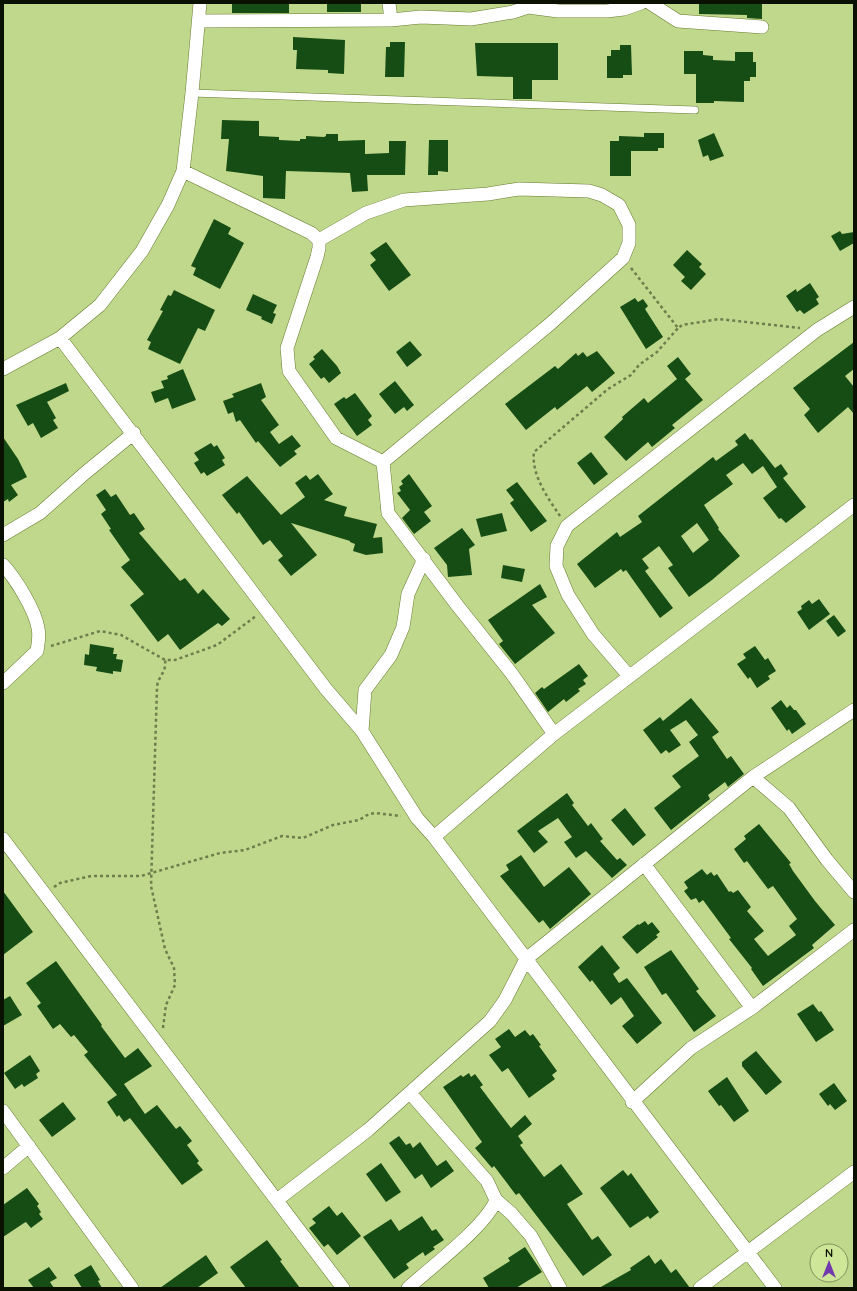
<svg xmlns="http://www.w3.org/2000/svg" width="857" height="1291" viewBox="0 0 857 1291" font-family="Quicksand,sans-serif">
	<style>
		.building { fill: #164d15; fill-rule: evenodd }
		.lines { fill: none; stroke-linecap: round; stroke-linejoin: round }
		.service-casing { stroke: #667b2f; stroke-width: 8 }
		.minor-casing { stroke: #667b2f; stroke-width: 14 }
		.path { stroke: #6d7d4c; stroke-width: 2.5; stroke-dasharray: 3 3; stroke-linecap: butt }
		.service { stroke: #fff; stroke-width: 7 }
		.minor { stroke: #fff; stroke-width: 13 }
	</style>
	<rect width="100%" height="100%" fill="#c0d88b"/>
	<path class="building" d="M232 3H289V13H232Z
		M327 3H361V12H327Z
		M699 3H762V19L747 18V15L699 14Z
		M293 37 345 40 344 74 328 73V70L296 69 297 50H293Z
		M390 42H405L404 77H385L386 47H390Z
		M475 43H558V80H532V99H513V77L477 76Z
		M620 45H631L632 75H623V78H607V56H611V50H620Z
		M684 51H703V55L713 56V60L735 61V52H753V62H756V77H750V81H744V102L714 101V103H696V74H684Z
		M222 120 259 121V136L279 137V140L300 141V139H306V136L324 137 326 136V134H338V141L365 140V154L389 153V141H406L405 175H367L368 191 352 192 350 173 286 171 285 199 263 198V176L226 171 229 139H221Z
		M644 133H664V148H658V151H631V176H610V141H619V136L644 137Z
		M714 133 724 156 710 161 708 155 703 157 698 140Z
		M429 140H448V172L438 171V175H428Z
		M214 219 231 228 228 234 244 243 220 289 193 275 196 268 191 266Z
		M840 231 842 234 854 232V243L840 251 831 236Z
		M386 242 411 275 389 291 370 265 376 260 370 253Z
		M687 250 702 264 699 267 706 274 691 290 681 281 685 277 673 265Z
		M810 283 819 297 816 299 819 304 804 314 800 310 797 312 786 296 796 289 797 292Z
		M174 290 215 310 205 331 198 328 180 364 148 349 151 342 147 340 163 311 160 310 168 295 171 296Z
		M253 294 277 305 273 313 276 314 272 324 261 319 262 317 246 310Z
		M635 298 638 302 643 299 648 306 645 309 663 337 646 349 620 307Z
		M410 341 422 355 407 367 396 352Z
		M854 342V369L845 376 854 387V414L848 407 818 433 804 415 810 409 793 388Z
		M322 349 337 366 341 373 329 383 324 377 321 379 309 364 315 359 313 357Z
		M597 351 615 373 592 392 587 386 557 410 555 407 526 430 505 404 555 366 558 369 576 353 578 356 583 352 587 357Z
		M678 357 691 374 685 379 703 400 672 425 675 428 652 447 648 442 626 461 604 437 623 419 622 417 644 398 648 403 677 379 667 366Z
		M183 369 196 400 172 409 168 398 155 403 151 392 164 388 161 381 168 379 167 376Z
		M395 381 414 405 407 411 404 407 395 414 379 394Z
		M66 383 69 391 47 402 56 418 53 420 58 428 41 438 33 423 28 426 16 405Z
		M261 383 266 397 261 400 279 425 270 432 279 444 292 435 301 446 294 451 297 454 280 467 258 441 256 443 240 420 236 422 233 412 228 414 223 401 234 397 232 394Z
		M355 393 372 416 368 420 372 425 357 436 334 404 344 397 346 399Z
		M745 433 750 440 752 439 775 468 781 464 788 474 783 478 806 507 786 523 781 518 779 519 763 498 777 487 763 466 752 474 743 463 726 475 733 484 704 505 719 528 718 529 740 556 712 580 689 597 668 568 673 565 659 546 642 559 649 568 645 571 673 608 660 618 626 570 623 572 621 569 595 588 577 564 617 532 620 537 642 522 638 516 713 457 716 461 738 445 735 441ZM697 523 709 540 693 553 681 536Z
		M3 437 18 459 27 477 11 485 18 495 9 502 8 499 3 502Z
		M211 443 214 447 217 445 225 458 222 460 225 465 207 476 204 472 201 474 194 463 199 460 194 453Z
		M591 452 608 474 594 485 577 463Z
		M318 474 333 494 324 500 347 507 344 516 377 524 373 538 382 537 383 553 366 555 353 551 355 544 350 542V541L291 523 317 555 291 576 278 560 283 556 270 540 263 545 239 512 237 514 222 495 247 476 281 515 305 497 295 483 306 475 310 480Z
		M409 474 432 506 424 512 431 521 414 534 402 518 410 510 397 493 401 491 399 487 403 484 401 481Z
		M517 482 547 521 531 532 510 503 514 500 506 490Z
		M105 489 111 497 116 494 130 515 134 513 145 529 139 533 180 581 185 578 198 594 203 589 230 619 222 626 218 623 180 650 168 634 158 642 130 605 144 594 121 567 130 560 109 530 111 529 101 514 106 510 96 495Z
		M502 513 507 531 481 537 476 519Z
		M462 528 475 545 469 549 472 575 448 577 447 565 434 548Z
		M503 565 525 569 522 582 501 578Z
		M540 584 547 597 532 605 555 633 515 664 499 644 503 641 488 620Z
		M819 599 830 614 809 630 797 612 802 609 801 606 809 600 812 604Z
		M834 615 846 631 838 637 826 621Z
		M90 644 114 648 113 654H117L116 659 123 660 121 672 113 671V674L96 671 97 667 84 665 85 654 89 655Z
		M755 646 765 660 768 658 776 671 768 676 770 679 757 688 750 677 748 679 737 664 746 658 743 654Z
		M579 664 588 676 583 680 586 684 578 689 580 691 566 702 564 699 548 712 535 693 542 687 544 689Z
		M691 698 719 732 712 737 727 759 731 756 744 774 728 787 725 782 708 795 710 799 671 830 654 808 681 787 672 776 699 756 689 742 698 735 686 720 670 730 681 745 669 753 666 750 661 754 643 730 660 717 663 721Z
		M781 700 787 708 790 705 794 710H796L806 724 792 734 789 729 787 731 771 708Z
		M567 793 574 803 572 805 588 826 591 823 603 839 600 841 617 860 620 858 627 865 612 878 586 851 576 858 564 842 572 837 558 818 538 831 548 842 534 853 517 831Z
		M625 808 646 835 633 846 611 820Z
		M759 824 791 863 789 864 793 871 815 901 835 925 812 945 814 948 763 986 751 969 752 968 729 939 731 938 703 900 699 903 696 898 691 900 684 891 688 888 684 882 702 869 707 875 711 872 714 876 717 874 729 892 731 891 733 893 738 890 751 907 747 911 764 931 754 939 768 956 796 935 789 926 797 919 773 886 768 889 747 861 744 863 734 849 746 839 744 836Z
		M521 855 544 887 569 867 591 894 550 929 543 920 539 923 500 876 509 870 506 865Z
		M3 891 33 932 3 955Z
		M645 921 648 925 652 922 660 932 656 935 658 937 637 954 622 937 638 924 639 925Z
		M602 945 620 968 613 974 619 983 627 978 662 1023 637 1044 622 1026 634 1016 621 997 611 1005 592 980 590 982 578 967Z
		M671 950 699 989 696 991 716 1016 694 1032 666 993 662 995 644 967Z
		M56 961 102 1025 101 1026 125 1058 138 1048 152 1066 124 1084 145 1114 157 1105 176 1129 180 1126 192 1141 187 1145 199 1161 197 1163 203 1170 182 1185 130 1118 124 1122 119 1115 117 1117 107 1102 117 1095 84 1055 88 1052 74 1035 71 1037 60 1024 53 1029 37 1006 41 1003 26 983Z
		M10 996 22 1015 3 1026V1000Z
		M813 1004 819 1012 821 1011 834 1030 816 1042 797 1014Z
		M509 1029 515 1037 525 1030 530 1036 533 1034 541 1045 539 1046 557 1071 552 1075 555 1079 529 1098 508 1068 502 1072 489 1055 501 1047 495 1039Z
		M756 1051 782 1082 766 1095 742 1066V1062Z
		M30 1055 40 1071 36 1074 38 1078 24 1087 22 1084 15 1089 4 1073Z
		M469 1073 471 1077 475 1074 483 1085 480 1087 511 1128 525 1115 532 1124 518 1136 523 1143 520 1145 544 1177 561 1164 583 1194 567 1204 592 1240 598 1236 612 1255 583 1276 519 1193 516 1195 494 1166 492 1168 475 1148 482 1142 443 1087 461 1075 463 1077Z
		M727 1077 749 1111 734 1122 721 1105 719 1106 708 1091Z
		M834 1083 847 1101 835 1110 830 1104 828 1106 819 1094Z
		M63 1102 76 1119 52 1137 39 1120Z
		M399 1136 406 1145 410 1143 413 1148 420 1142 437 1166 446 1160 454 1171 431 1188 422 1174 415 1179 389 1143Z
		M381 1163 401 1192 386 1202 366 1174Z
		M623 1170 628 1176 631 1173 659 1212 650 1219 648 1216 630 1228 600 1188Z
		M27 1188 39 1204 37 1206 41 1212 39 1214 43 1219 31 1228 26 1222 24 1223 3 1237V1205Z
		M329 1206 337 1216 342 1212 361 1236 337 1255 328 1244 324 1247 309 1228 316 1223 312 1219Z
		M422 1216 432 1231 436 1229 444 1240 433 1247 435 1249 425 1256 423 1252 406 1264 409 1268 394 1279 363 1237 391 1219 399 1231Z
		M267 1240 282 1260 280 1261 300 1288H246L230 1267Z
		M525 1247 542 1272 516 1288H489L483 1278 510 1261 508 1258Z
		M206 1255 218 1273 197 1288H160Z
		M649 1255 655 1264 661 1259 671 1273 676 1269 690 1288H599L631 1270 630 1268Z
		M91 1265 100 1280 98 1281 102 1288H82L74 1275Z
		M49 1267 57 1278 50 1282 54 1288H34L28 1280Z"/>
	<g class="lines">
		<g class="service-casing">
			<path id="service" d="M192 93 695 110"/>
		</g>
		<g class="minor-casing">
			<path id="minor" d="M389 3 391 20
				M650 3 678 21 762 27
				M199 21 391 20 421 17 471 19 513 12 528 7 558 11H607L624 9 641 3
				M183 171 311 233 319 240V248L317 257 287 348 289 371 336 438 383 462 388 513 457 605 512 674 554 734
				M319 240 366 213 404 200 488 194 519 189 589 191 602 195 619 205 629 225V243L623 258 550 324 383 462
				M60 338 326 689 362 731 417 818 434 837 775 1288
				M3 369 60 338 100 305 142 251 168 205 183 171 192 93 200 3
				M3 535 40 513 85 473 134 433
				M3 565C16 579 35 610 38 628 40 636 38 643 37 651L3 683
				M629 676 593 634 568 595 556 566 557 546 567 526 817 330 854 307
				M362 731 365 690 391 655 403 627 408 594 424 559
				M753 777 789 808 827 860 854 892
				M434 837 554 734 854 505
				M3 839 343 1288
				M644 864 752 1008
				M632 1102 691 1048 752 1008 854 930
				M3 1111 132 1288
				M3 1168 29 1146
				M277 1200 368 1130 490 1021 505 1000 526 959 753 777 854 710
				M496 1200 511 1213 531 1236 560 1288
				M408 1288C430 1268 486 1226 496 1200L487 1181 410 1093
				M700 1288 854 1172"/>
		</g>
		<path class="path" d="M631 268 678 328 682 325 719 319 800 328
			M560 516C548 498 531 475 534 452L608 389 631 375 639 365 657 352 678 328
			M51 646 100 631 121 635 165 660H175L217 645 256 616
			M54 887 60 883 91 876H141L220 853 245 850 282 836 303 838 333 825 359 820 369 814 375 813 401 816
			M163 1028 166 1005 175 985 174 968 165 949 151 886 157 687C158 676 167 672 165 660"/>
		<use href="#service" class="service"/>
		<use href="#minor" class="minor"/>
	</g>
	<rect width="857" height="1291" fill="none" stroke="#0a1100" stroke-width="8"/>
	<g transform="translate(829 1263)"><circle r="19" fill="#cde698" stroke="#7f915b"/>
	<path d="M0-3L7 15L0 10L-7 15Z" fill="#7238ae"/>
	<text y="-6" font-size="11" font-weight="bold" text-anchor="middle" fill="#0a1100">N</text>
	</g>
</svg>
